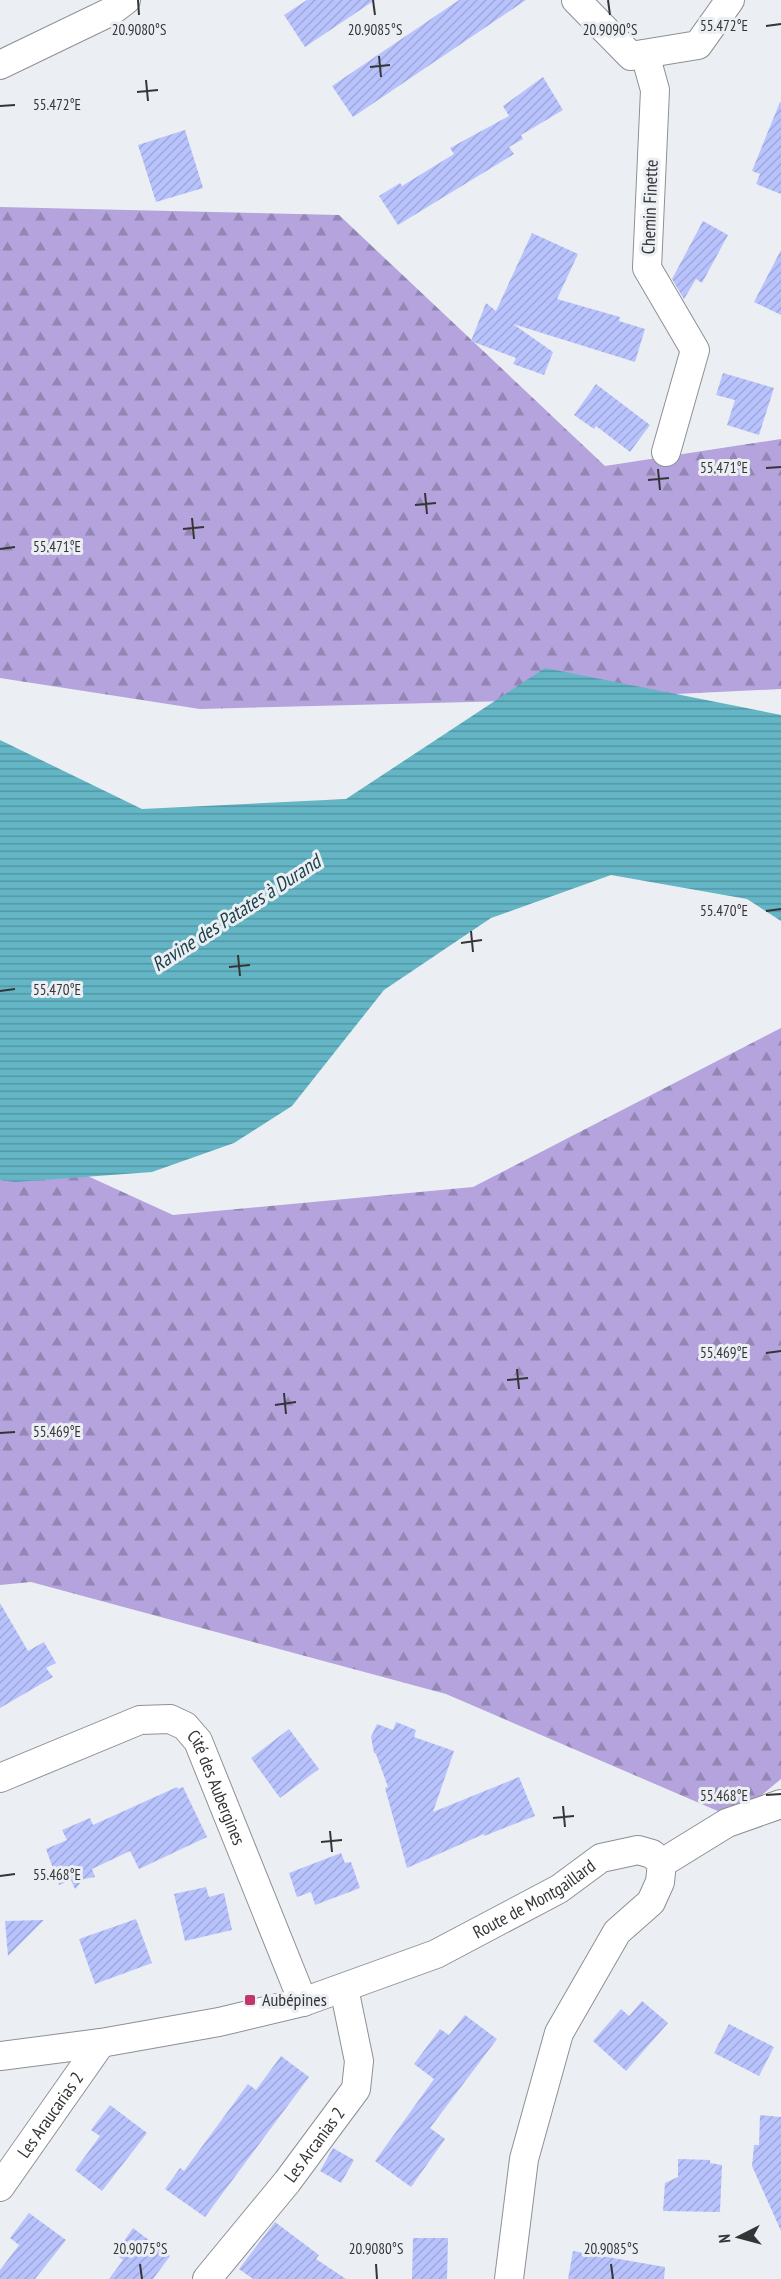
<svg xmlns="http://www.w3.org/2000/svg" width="781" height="2279" viewBox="0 0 781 2279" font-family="'PT Sans Narrow',sans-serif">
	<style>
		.forest { fill: url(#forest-firs) }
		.water { fill: url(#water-rules) }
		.building { fill: url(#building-hatch) }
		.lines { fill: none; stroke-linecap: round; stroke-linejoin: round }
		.minor-casing { stroke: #8d9095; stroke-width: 30 }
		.minor { stroke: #fff; stroke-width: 28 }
		.ticks { fill: none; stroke: #343537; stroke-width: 2 }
		.poi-dot { fill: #c2376b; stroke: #ebeef3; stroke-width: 2 }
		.labels { text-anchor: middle; stroke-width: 6; stroke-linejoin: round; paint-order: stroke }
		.street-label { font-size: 18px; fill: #343537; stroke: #ebeef3 }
		.poi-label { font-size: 18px; fill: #343537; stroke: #ebeef3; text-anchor: start }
		.water-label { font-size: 20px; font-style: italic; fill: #1c434a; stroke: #ebeef3 }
		.ticks-label { font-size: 15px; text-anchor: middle; fill: #343537; stroke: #ebeef3; stroke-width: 6; stroke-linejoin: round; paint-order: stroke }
	</style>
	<defs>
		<pattern id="forest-firs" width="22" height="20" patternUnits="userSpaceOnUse" patternTransform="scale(1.5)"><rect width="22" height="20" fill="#b4a3dd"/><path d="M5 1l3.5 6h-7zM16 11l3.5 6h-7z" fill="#9386b4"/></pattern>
		<pattern id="water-rules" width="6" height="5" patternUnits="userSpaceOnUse" patternTransform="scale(1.5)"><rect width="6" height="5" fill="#64b6c6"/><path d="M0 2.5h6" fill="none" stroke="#5395a2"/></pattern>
		<pattern id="building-hatch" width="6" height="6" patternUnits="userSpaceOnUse" patternTransform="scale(1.5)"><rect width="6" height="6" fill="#b8c3fd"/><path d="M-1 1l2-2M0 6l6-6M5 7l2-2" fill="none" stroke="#9fa8d9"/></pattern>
	</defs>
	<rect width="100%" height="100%" fill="#ebeef3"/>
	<path class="forest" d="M0 207 339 215 605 466 781 439V689L552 700 200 709 0 678Z
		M781 1028V1779L734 1818 446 1694 31 1582 0 1585V1136L173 1215 473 1187Z"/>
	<path class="water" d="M545 668 781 715V921L747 899 611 875 491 918 384 990 292 1106 234 1143 152 1172 15 1182 0 1180V740L142 809 346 799Z"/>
	<path class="building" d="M307 0H375L305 47 284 15Z
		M459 0H526L353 117 332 86Z
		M543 77 563 110 521 135 523 139 509 147 514 154 398 225 379 196 400 183 402 186 454 154 450 148 509 116 503 106Z
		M780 102 781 103V194L756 184 760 174 752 171Z
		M185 130 203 188 156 202 138 145Z
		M703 221 728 235 702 283 696 279 684 299 672 279Z
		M532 233 578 254 557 299 620 317 619 321 645 329 635 362 513 324 553 352 544 375 513 364 516 358 471 341 486 303 496 311Z
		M781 250V315L754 302Z
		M723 373 774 388 759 435 727 425 735 400 716 395Z
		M596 384 650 425 630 452 596 426 594 429 574 415Z
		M0 1603 28 1651 44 1642 56 1663 46 1668 53 1677 0 1708Z
		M396 1722 416 1730 414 1737 454 1751 433 1812 519 1777 535 1816 484 1836V1834L407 1868 385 1788 388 1787 376 1754 374 1753 371 1737 377 1724 393 1730Z
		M289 1729 319 1769 280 1798 251 1758Z
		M177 1787 178 1789 183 1787 207 1837 139 1869 130 1851 92 1869 95 1877 84 1879 75 1889 71 1880 59 1885 46 1849 67 1840 62 1830 90 1818 93 1825Z
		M341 1853 345 1863 351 1862 360 1888 315 1905 311 1892 297 1897 289 1873Z
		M206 1887 209 1897 224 1893 232 1930 185 1941 174 1894Z
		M136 1919 152 1963 95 1984 79 1939Z
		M44 1920 8 1956 5 1921Z
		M642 2001 668 2023 626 2071 593 2041 621 2009 629 2016Z
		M465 2015 497 2039 430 2128 445 2139 411 2187 375 2161 434 2079 414 2064 440 2029 449 2035Z
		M729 2024 774 2047 759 2076 714 2053Z
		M281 2056 309 2077 205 2217 165 2189 180 2168 184 2171 248 2084 256 2090Z
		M110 2105 147 2133 102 2191 75 2170 100 2136 91 2130Z
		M760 2115 781 2117V2231L752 2166 754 2145H759Z
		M333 2148 354 2160 341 2183 320 2171Z
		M678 2159 710 2160V2163L722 2165 720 2212 663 2211 665 2183 678 2177Z
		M29 2213 66 2240 35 2279H0V2270L19 2245 10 2238Z
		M275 2222 319 2255 316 2259 346 2279H253L239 2269Z
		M133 2228 170 2256 153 2279H109L123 2260 115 2254Z
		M413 2238H448L447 2279H412Z
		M573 2251 665 2267 664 2279H568Z"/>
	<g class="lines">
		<g class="minor-casing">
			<g id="minor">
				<path d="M576 0 631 56 698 45 730 0"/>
				<path d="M645 54 655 90 647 268 695 350 666 452"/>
				<path d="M0 65 110 12 126 0"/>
				<path id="s1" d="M0 1778 140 1720 170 1719 185 1726 198 1741 303 2002"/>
				<path d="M662 1863 727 1823 781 1804"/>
				<path id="s2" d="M0 2056 101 2043 219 2022 303 2002 436 1954 559 1889 601 1858 638 1850 652 1854 662 1863 660 1882 651 1902 617 1932 559 2033 524 2159 509 2279"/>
				<path id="s3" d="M0 2187 101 2043"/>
				<path id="s4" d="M207 2279 287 2182 356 2089 359 2061 344 1988"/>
			</g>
		</g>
		<use href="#minor" class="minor"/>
	</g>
	<path class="ticks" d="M138 0 139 15M373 0 375 15M608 0 610 15M766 26 781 24M379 56 381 77M370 67 390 65M146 80 148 101M137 92 158 90M0 106 15 105M766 468 781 467M658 469 660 490M648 480 669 478M425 493 427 514M415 505 436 503M192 518 194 539M183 529 204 527M0 549 15 547M766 911 781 909M471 931 473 952M461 943 482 940M238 955 240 976M229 967 250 965M0 991 15 989M766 1353 781 1351M517 1369 519 1389M507 1380 528 1378M284 1393 286 1414M275 1405 296 1402M0 1433 15 1432M766 1795 781 1794M563 1806 565 1827M553 1818 574 1816M330 1831 332 1852M321 1842 342 1840M0 1876 15 1874M140 2264 142 2279M376 2264 377 2279M611 2264 613 2279"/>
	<rect class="poi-dot" x="244" y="1994" width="12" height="12" rx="3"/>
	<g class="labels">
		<g class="street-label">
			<text transform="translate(650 207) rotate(-88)" y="6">Chemin Finette</text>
			<text dy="6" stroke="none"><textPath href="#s1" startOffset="268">Cité des Aubergines</textPath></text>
			<text dy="6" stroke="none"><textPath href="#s2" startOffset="562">Route de Montgaillard</textPath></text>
			<text dy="6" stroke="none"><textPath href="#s3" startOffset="88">Les Araucarias 2</textPath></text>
			<text dy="6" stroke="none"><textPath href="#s4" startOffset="172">Les Arcanias 2</textPath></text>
		</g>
		<g class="poi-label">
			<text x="262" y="2006">Aubépines</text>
		</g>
		<g class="water-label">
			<text transform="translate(236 913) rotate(-33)" y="7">Ravine des Patates à Durand</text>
		</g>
	</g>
	<g class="ticks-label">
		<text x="724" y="31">55.472°E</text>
		<text x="139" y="35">20.9080°S</text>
		<text x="375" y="35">20.9085°S</text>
		<text x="610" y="35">20.9090°S</text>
		<text x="57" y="110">55.472°E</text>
		<text x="724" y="473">55.471°E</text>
		<text x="57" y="552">55.471°E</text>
		<text x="724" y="916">55.470°E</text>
		<text x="57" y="995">55.470°E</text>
		<text x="724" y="1358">55.469°E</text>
		<text x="57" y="1437">55.469°E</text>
		<text x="724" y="1801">55.468°E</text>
		<text x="57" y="1880">55.468°E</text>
		<text x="140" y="2254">20.9075°S</text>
		<text x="376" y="2254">20.9080°S</text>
		<text x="611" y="2254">20.9085°S</text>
	</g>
	<g transform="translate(739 2237) rotate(264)" stroke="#ebeef3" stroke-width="4.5" paint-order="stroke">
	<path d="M0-4.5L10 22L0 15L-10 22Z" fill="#343537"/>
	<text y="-9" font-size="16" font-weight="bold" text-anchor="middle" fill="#343537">N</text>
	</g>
</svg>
